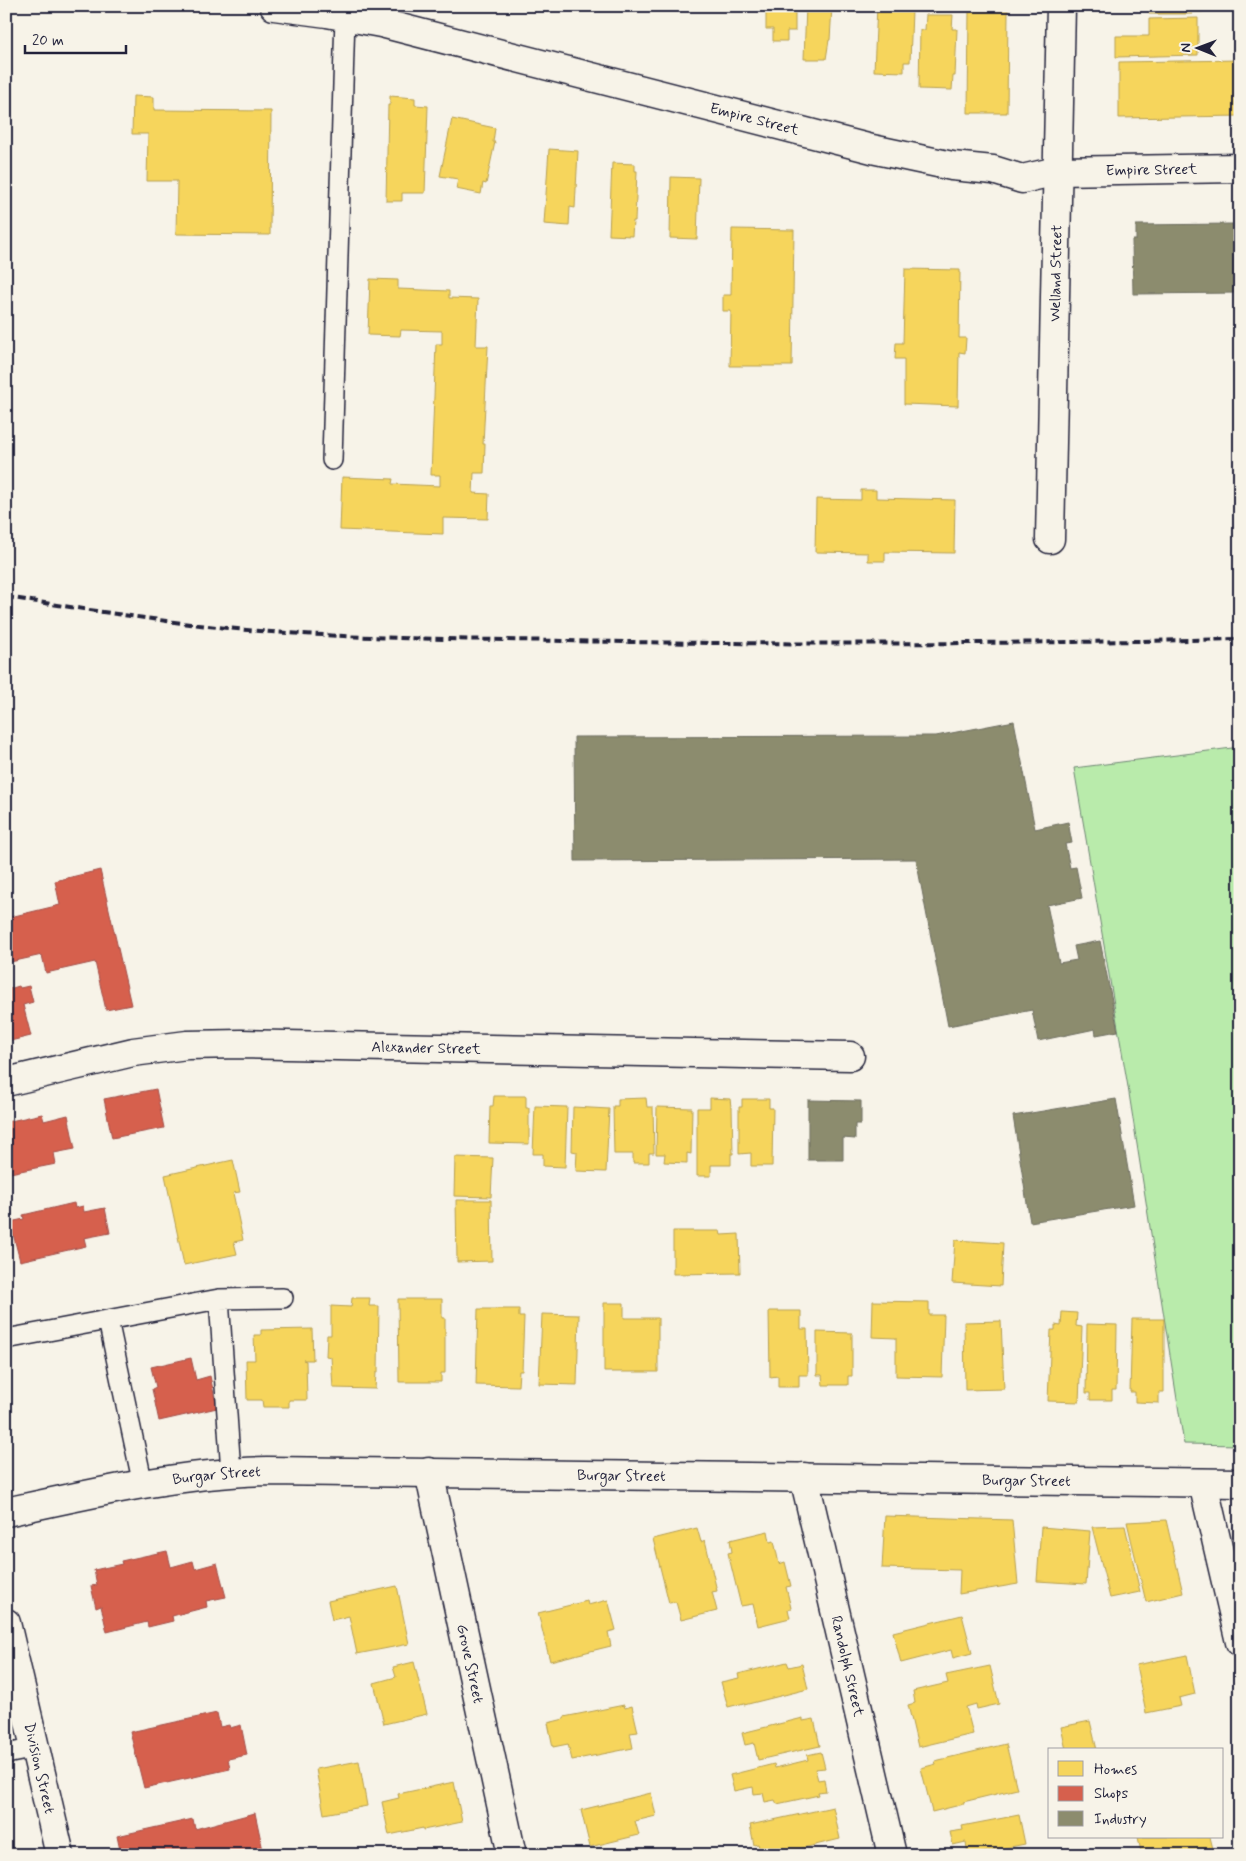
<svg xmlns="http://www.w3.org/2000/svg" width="1246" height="1861" viewBox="0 0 1246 1861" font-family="Mynerve,sans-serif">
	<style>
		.green { fill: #b9ebab; stroke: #6e8673 }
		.homes { fill: #f6d55c; stroke: #b69f52 }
		.shops { fill: #d6604d; stroke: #a04d48 }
		.industry { fill: #8c8c6e; stroke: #6c6c5f }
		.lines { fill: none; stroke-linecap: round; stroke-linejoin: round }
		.service-casing { stroke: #22223b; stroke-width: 22 }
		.minor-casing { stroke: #22223b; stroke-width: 31 }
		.tertiary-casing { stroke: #22223b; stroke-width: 31 }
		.secondary-casing { stroke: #22223b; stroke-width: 31 }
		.service { stroke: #f7f3e8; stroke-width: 19 }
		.minor { stroke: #f7f3e8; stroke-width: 28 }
		.tertiary { stroke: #f7f3e8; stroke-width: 28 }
		.secondary { stroke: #f7f3e8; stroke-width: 28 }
		.rail { stroke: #22223b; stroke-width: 4; stroke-dasharray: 8 4; stroke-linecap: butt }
		.labels { text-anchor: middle; stroke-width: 5; stroke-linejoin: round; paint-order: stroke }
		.street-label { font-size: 15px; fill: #22223b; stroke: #f7f3e8 }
	</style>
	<rect width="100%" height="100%" fill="#f7f3e8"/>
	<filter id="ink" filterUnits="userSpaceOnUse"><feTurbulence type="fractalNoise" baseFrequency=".02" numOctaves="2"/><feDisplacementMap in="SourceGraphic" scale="10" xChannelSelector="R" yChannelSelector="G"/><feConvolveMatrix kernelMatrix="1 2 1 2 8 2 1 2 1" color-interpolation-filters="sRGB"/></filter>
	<g filter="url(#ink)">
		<path class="green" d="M1240 747V1445L1184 1444 1128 1087 1074 768Z"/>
		<path class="homes" d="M766 6H795V31H787V41H773V29H766Z
			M806 6H832L830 40H829L826 59H804Z
			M877 6H908V10L912 11 910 62H904V72L874 71Z
			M1149 6H1203V12H1192V14H1149Z
			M969 10H1008L1007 113H968Z
			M926 15H953L952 29H957L955 76H953L952 90 919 89 920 30H925Z
			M1198 18V55L1116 57V36H1149V19Z
			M1240 60V116L1119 118V62Z
			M133 96 154 97V110L271 111 270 235 176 234 177 181H147L148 134H132Z
			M390 96 415 98V105L428 106 425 193H402V201H386L388 105H390Z
			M452 119 495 128 493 142H495L486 184 483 183 481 194 456 189 458 179 440 176Z
			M549 149 578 151 575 208 570 207 569 226 544 224Z
			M612 163 635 164V171H637L635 221H633L632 236 609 235Z
			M671 177 699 178 697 239 670 238Z
			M732 229 794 230 792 366H730L731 311H723V295H731Z
			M905 269 960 270 959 338H966L965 353 959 352 958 406 904 404V359H895L896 343H903Z
			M370 279 398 280V289L449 291V298L478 299 476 346H488L483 444H485L484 473H474L473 493 489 494 488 519 443 518V534L340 530 342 477 393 479 392 484 440 486V475H431L436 344H442V331L401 330 400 336 368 335Z
			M861 490H876V498L955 500 954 553 885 552V561H868V553L815 552 816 499 861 500Z
			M494 1096H526V1108H529V1144L489 1143 490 1106H493Z
			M646 1098 647 1107H653L654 1153H649V1163H633V1154H614L613 1106H618V1099Z
			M710 1098 730 1099 731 1107H732L733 1154H731V1165H711V1176H697V1108H710Z
			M742 1099H769V1108H773L772 1166H751V1153L739 1154V1107H742Z
			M535 1106 567 1107 565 1167 543 1166V1154H533Z
			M573 1107 609 1109 606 1172 576 1171 577 1152 572 1151Z
			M657 1107 692 1108 691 1154 687 1153V1163L664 1162 665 1154H656Z
			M455 1157 493 1158 491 1197 454 1196Z
			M233 1160 240 1192 233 1193 243 1240 234 1242 237 1254 184 1265 165 1175Z
			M456 1200H491L492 1261 457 1262Z
			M673 1231H720L721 1235 739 1234 740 1273 673 1274Z
			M955 1240 1003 1243 1001 1286 952 1283Z
			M352 1298H370L369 1306H379L378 1372 376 1373 375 1389 333 1388 331 1357 326 1356 327 1335H331V1306L351 1307Z
			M398 1299H442V1318H445V1373H441V1382H399Z
			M873 1301 929 1302V1315H944L942 1377 896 1376V1338L872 1337Z
			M604 1303H624V1318H658V1372H604Z
			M478 1309H519V1317H524L522 1371H519L518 1386 476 1385Z
			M769 1311H801V1329H807L808 1375H799V1387H778V1376L770 1377Z
			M1062 1312 1077 1313 1076 1326 1082 1327 1079 1402 1048 1401 1051 1330H1055V1325L1061 1326Z
			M542 1314 579 1315 577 1385 539 1384Z
			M1132 1319H1164V1392H1159V1403L1135 1402V1392H1130Z
			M1001 1321 1004 1389 965 1390 964 1322Z
			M1087 1324 1117 1325 1116 1390H1112V1400H1090V1393H1086Z
			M312 1329 313 1360H303L306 1361 307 1400H289V1407H263L262 1400H247L246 1360H255L254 1335H261V1330Z
			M817 1332 852 1333V1376H848V1385H823L822 1375H817Z
			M885 1516 1012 1520 1018 1584 959 1594 960 1570 882 1568Z
			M1166 1520 1183 1593 1146 1602 1127 1522Z
			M1125 1526 1140 1592 1110 1598 1092 1527Z
			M1041 1527 1090 1531 1086 1584 1037 1581Z
			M697 1528 701 1542 705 1540 717 1591 712 1592 717 1611 681 1620 676 1602 669 1603 653 1539Z
			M768 1531 770 1542 774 1541 779 1564 785 1562 791 1586 786 1587 791 1608 788 1609 790 1618 758 1626 753 1604 741 1606 728 1553 732 1552 730 1540Z
			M397 1586 409 1644 357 1654 349 1616 332 1620 328 1601Z
			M608 1600 616 1630 608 1632 611 1646 550 1661 538 1613 587 1601 588 1605Z
			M962 1615 972 1653 953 1658 951 1650 901 1663 893 1632Z
			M1187 1655 1195 1694 1179 1698 1181 1706 1146 1713 1136 1665Z
			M414 1662 427 1714 384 1724 374 1683 396 1677 393 1667Z
			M787 1662 789 1667 802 1664 808 1689 744 1705V1703L728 1707 721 1682 739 1678 738 1674Z
			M990 1666 999 1704 977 1709 976 1704 966 1707 973 1734 918 1747 908 1705 915 1703 913 1691 948 1683 946 1675Z
			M624 1705 625 1708 632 1706 638 1732 630 1733 633 1748 572 1760 568 1744 553 1747 548 1723 564 1719V1717Z
			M803 1718V1721L814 1719 820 1746 758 1760 754 1743 745 1745 742 1733Z
			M1090 1721 1097 1750H1066L1061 1727Z
			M1006 1744 1017 1789 963 1802 964 1804 932 1812 921 1768 936 1764 935 1761Z
			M821 1752 825 1768 815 1769 818 1780 824 1779 826 1791 818 1792 819 1795 777 1804 775 1800 765 1802 763 1793 754 1794 753 1787 734 1791 730 1775 774 1764 775 1768 808 1760 807 1755Z
			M359 1761 367 1806 324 1814 316 1769Z
			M454 1782 462 1822 423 1830V1828L389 1835 382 1802 399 1798 398 1794Z
			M651 1793 656 1816 635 1821 639 1835 590 1847 581 1810Z
			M833 1807 840 1839 774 1855H764L763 1850H760L758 1844 754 1845 750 1825Z
			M1019 1815 1025 1844 971 1855H968L966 1842 953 1845 950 1832 963 1830 962 1826Z
			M1138 1837H1210L1214 1853 1130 1855 1141 1852Z"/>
		<path class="shops" d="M100 870 131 1005 106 1010 95 962 46 973 42 955 6 963V918L60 905 55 881Z
			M19 986 20 988 29 986 33 1002 23 1005 31 1036 6 1042V990Z
			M156 1089 164 1128 112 1138 104 1099Z
			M42 1114 44 1121 68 1115 75 1149 54 1153 56 1164 10 1173 6 1158V1122Z
			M74 1203 75 1208 83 1206 84 1212 105 1208 110 1233 84 1238 86 1246 20 1261 10 1222 24 1219 23 1215Z
			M191 1358 196 1380 210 1376 217 1408 159 1421 152 1389 156 1387 151 1367Z
			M167 1551 171 1567 193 1561 195 1569 217 1563 226 1597 206 1601 207 1607 172 1616 173 1621 148 1627 147 1622 107 1632 101 1606 96 1608 91 1586 97 1585 94 1570 122 1564 121 1561Z
			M217 1713 220 1727 229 1725 230 1728 241 1725 247 1755 228 1759 230 1769 144 1788 130 1732Z
			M255 1813 264 1855H121L117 1836 193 1819 195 1829Z"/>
		<path class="industry" d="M1233 224V240H1237V293L1133 294 1132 240H1136V225Z
			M1014 721 1035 829 1068 822 1072 843 1065 844 1070 868 1076 867 1082 898 1047 905 1059 963 1077 960 1074 946 1100 941 1118 1031 1096 1035 1095 1029 1038 1041 1032 1010 948 1026 916 859 575 861 574 737 936 736Z
			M1116 1099 1134 1205 1030 1222 1013 1116Z
			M808 1100 861 1101V1124H855V1139L843 1138V1160H808Z"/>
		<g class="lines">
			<g class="service-casing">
				<path id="service" d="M332 460 345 16
					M219 1299 231 1472
					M108 1320 143 1485
					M6 1339 219 1299 283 1298
					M6 1754 36 1748"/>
			</g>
			<g class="minor-casing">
				<g id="minor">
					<path id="s1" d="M274 6 327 13 381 23 872 149 952 166 993 170 1022 179 1057 171 1240 168"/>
					<path id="s2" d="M1050 539 1061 6"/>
					<path id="s3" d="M6 1082 133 1052 187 1045 241 1044 850 1056"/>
					<path id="s4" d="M429 1472 512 1855"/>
					<path id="s5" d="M804 1477 892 1855"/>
					<path d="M1203 1483 1240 1642"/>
				</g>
			</g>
			<g class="tertiary-casing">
				<g id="tertiary">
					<path id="s6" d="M6 1512C92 1493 180 1473 267 1471L1240 1483"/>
				</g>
			</g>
			<g class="secondary-casing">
				<g id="secondary">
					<path id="s7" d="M6 1623 60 1855"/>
				</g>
			</g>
			<use href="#service" class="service"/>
			<use href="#minor" class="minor"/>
			<use href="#tertiary" class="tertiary"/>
			<use href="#secondary" class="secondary"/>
			<path class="rail" d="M6 597C90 610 174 624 259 631 360 639 461 639 563 641 788 645 1014 644 1240 639"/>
		</g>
	</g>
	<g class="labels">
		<g class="street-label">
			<text dy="5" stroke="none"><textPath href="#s1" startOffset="494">Empire Street</textPath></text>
			<text dy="5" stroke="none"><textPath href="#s1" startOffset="899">Empire Street</textPath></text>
			<text dy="5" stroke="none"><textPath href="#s2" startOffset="266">Welland Street</textPath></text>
			<text dy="5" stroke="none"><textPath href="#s3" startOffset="424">Alexander Street</textPath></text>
			<text dy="5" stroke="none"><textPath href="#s6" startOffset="619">Burgar Street</textPath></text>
			<text dy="5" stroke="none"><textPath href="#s6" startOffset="214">Burgar Street</textPath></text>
			<text dy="5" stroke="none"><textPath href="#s6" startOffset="1024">Burgar Street</textPath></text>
			<text dy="5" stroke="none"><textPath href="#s4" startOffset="196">Grove Street</textPath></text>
			<text dy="5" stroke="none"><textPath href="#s5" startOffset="194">Randolph Street</textPath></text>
			<text dy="5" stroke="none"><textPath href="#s7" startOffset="149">Division Street</textPath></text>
		</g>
	</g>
	<rect width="1246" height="1861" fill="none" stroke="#f7f3e8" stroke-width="25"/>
	<rect x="12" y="12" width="1221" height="1836" fill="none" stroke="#22223b" stroke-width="2" filter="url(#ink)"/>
	<rect x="1048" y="1748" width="175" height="90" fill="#f7f3e8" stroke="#a29fa3"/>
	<rect x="1058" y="1761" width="25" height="15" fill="#f6d55c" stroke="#a29fa3"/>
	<text x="1094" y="1774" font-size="15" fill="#22223b">Homes</text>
	<rect x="1058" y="1786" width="25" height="15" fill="#d6604d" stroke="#a29fa3"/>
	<text x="1094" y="1798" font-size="15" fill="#22223b">Shops</text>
	<rect x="1058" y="1811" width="25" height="15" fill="#8c8c6e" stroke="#a29fa3"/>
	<text x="1094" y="1824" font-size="15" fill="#22223b">Industry</text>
	<g transform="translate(1198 48) rotate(271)" stroke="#f7f3e8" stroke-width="4" paint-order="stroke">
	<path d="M0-4L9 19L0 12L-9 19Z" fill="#22223b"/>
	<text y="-8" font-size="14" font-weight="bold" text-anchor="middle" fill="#22223b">N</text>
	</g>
	<path d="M25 45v8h101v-8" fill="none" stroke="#22223b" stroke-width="2.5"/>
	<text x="32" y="45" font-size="15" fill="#22223b" stroke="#f7f3e8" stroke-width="4" paint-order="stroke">20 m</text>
</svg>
